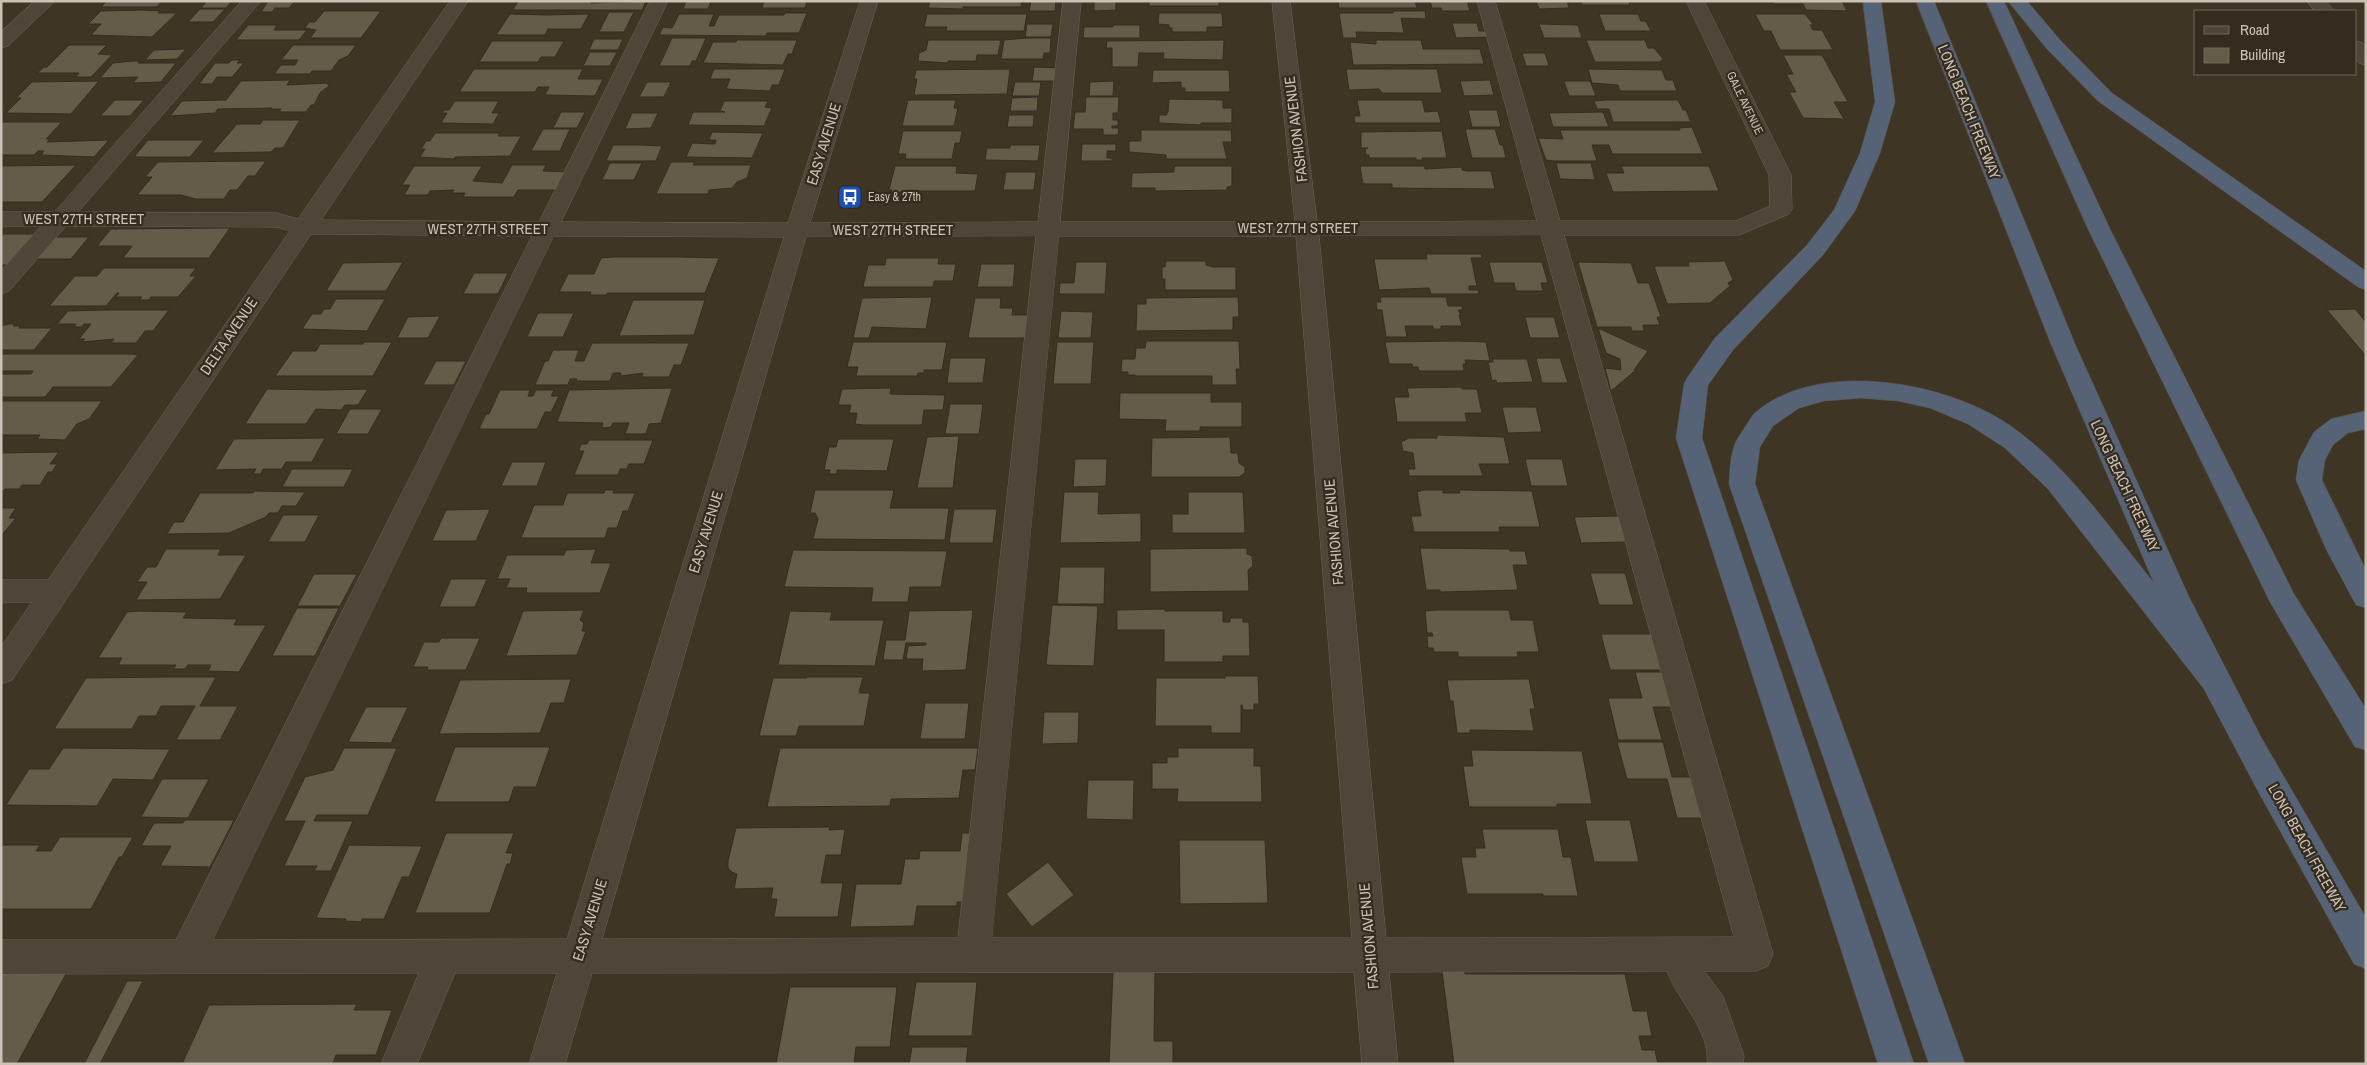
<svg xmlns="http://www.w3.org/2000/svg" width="2367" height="1065" viewBox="0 0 2367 1065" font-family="'Archivo Narrow',sans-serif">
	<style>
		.building { fill: #655b49; stroke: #372d20 }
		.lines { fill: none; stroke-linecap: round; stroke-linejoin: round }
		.minor-casing { stroke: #6d6457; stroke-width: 1 }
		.highway-casing { stroke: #5a5144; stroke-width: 1 }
		.minor { fill: #4f4639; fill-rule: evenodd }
		.highway { fill: #566275; fill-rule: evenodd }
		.labels { text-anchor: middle; stroke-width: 4.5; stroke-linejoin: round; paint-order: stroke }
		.far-street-label { font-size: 12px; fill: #cac2b6; stroke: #352b1e }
		.far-poi-label { font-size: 12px; fill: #cac2b6; stroke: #352b1e; text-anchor: start }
		.street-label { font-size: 15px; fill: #cac2b6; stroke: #352b1e }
	</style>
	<rect width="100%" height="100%" fill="#3f3525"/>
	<path class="building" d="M107 1H162L157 7H101Z
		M207 1H232L226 8H201Z
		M268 1H295L289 8H275L272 12H261Z
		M518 1H592L591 3 646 1 642 10H513Z
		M686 1H711L708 9H683Z
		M764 1H807L805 8H762Z
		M930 1H1022L1021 7H963V9L928 8Z
		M1031 1H1056L1055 11H1029Z
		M1094 1H1116V10L1094 11Z
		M1149 1H1219V6H1149Z
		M1338 1H1415L1417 8H1339Z
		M1430 1H1467L1470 11H1442L1441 8H1432Z
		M1536 1H1567L1569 8 1539 9Z
		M1581 1H1629L1630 5H1582Z
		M1842 1 1847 11 1806 10 1803 4H1773L1772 2 1766 1Z
		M200 9H225L213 22H188Z
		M143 10 160 11 158 13H177L152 37 91 35 101 24H88L101 11Z
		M324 11H381L361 38H310L316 30 305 28 309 22H315Z
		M1393 11H1425L1426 19 1401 18 1404 33 1356 32 1357 38H1343L1339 13H1393Z
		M609 12H634L624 32H599Z
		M785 13H807L799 33H767L766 36 659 35 663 27 672 28 679 14H714L709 26H714L719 15H784Z
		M1159 13H1222L1223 27H1207V32H1172V28H1169V25L1158 24Z
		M510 14 547 15 589 14 581 29H548L545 35H496Z
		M927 14H1027L1024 31H946L947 27H924Z
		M1599 14H1638L1641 21H1646L1651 31H1605Z
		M1755 14H1805L1814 25H1810L1813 30H1822L1833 50H1780L1771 31H1764Z
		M1452 23H1477L1479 31H1486L1488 37 1456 38Z
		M1027 24H1053L1051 37H1025Z
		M1539 24 1578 25 1582 38H1544Z
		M248 25H277L274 30H307L299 40H236Z
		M1114 25H1140V38H1083L1084 27H1113Z
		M672 38H706L696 61H692L690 66H659Z
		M1026 38H1051L1050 53H1044L1043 59H1001L1004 40Z
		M594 39H623L618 50H589Z
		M737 40H797L792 54H788L783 65 703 63 713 42H736Z
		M928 40H1001L998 55H977L976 61H948V63L918 61 919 53 926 50Z
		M1224 40 1223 60 1163 59 1164 53H1139L1138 67H1112V48H1106L1107 41Z
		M1376 40H1421L1423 49H1480L1484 64 1353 65 1350 42 1376 44Z
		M1586 40H1645L1648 48H1654L1663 59 1660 62H1595Z
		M492 41H564L555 57H541L538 62H479Z
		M69 45H107L98 54 112 55 91 77H76L79 73H37L44 67H47Z
		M293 45H356L348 56 339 60 331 71H312L310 74H274L281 65H295L298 60H281Z
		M186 49 177 59 145 60 154 50Z
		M590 52H617L610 66H583Z
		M1522 53H1545L1549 66H1526Z
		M1783 55H1822L1848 102H1834L1844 119 1803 118 1789 92H1796L1786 74H1793Z
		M232 60H240L237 63H244L232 77H217L212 84H199L215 63H229Z
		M132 61H140L138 63H176L161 82 133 83 138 77 100 78 113 63Z
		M1034 67 1059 68 1058 81H1032Z
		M474 69H583L578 79H603L595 96 545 95 549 87H538L535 92H459Z
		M714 69H785L779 85H772L770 91 726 89 730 79H710Z
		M1010 69 1007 94 914 95 917 79H914L916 70Z
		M1346 69H1437L1442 93H1382L1379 89 1349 90Z
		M1588 69 1662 70 1666 80H1673L1677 91H1620L1618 85 1592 83Z
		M1153 70H1229L1230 92H1185V88H1181V82L1152 83Z
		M290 80 287 85 327 83 329 86 320 93 314 105H311L306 112H279L281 109H271L272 108 218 109 215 113 170 116 182 101 226 100 241 81Z
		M1490 80 1494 95 1464 96 1460 81Z
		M99 81 71 114 6 113 21 98H16L32 82Z
		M1114 81 1113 96H1089L1090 82Z
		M1564 81H1590L1596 96H1569Z
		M647 82H671L664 97H639Z
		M1015 82H1041L1039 96H1012Z
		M1038 97 1037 111H1010L1012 98Z
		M1086 97H1119L1118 113H1113V120H1118V126H1112V128H1119L1118 135H1103V129H1073L1075 112H1085Z
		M1169 99 1223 100V108H1232V123H1201V125L1159 123V115H1166L1168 112Z
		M115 100H144L130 116H100Z
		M908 100H956L954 108H958L954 126H902Z
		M1357 100H1422L1425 112 1438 111 1441 123H1355L1354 116H1360Z
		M1606 100H1678L1683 110H1686L1691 122H1613L1609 109H1597L1594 101Z
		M455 101H499L492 113H499L493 124 441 123 447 113H442L444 110H449Z
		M724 101H768L765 107 772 108 764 126 688 125 693 112H725L720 111Z
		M1468 110H1497L1501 127H1472Z
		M561 112H585L577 128H553Z
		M1603 112 1609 127H1553L1549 113Z
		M632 113H658L651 128 625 129Z
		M1009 115H1034L1033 127H1007Z
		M263 120H300L283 148H275L271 152 212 153 237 124H260Z
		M1 122H62L46 139H50L47 142 109 140 94 157 41 155 44 151H38L34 155H1Z
		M1692 127 1703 154H1612L1609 145H1592L1597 161H1554L1546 160 1538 138 1563 139 1560 130H1680L1679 128Z
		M543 129H570L560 151H531Z
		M1465 129H1495L1500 145H1503L1506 158H1472Z
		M1141 130H1231L1232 142H1223L1227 159H1166V155L1129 152V141H1141Z
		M903 131H962L960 143H955L952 159H905L906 154H898Z
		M1442 131 1447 158H1422L1423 160H1416V158H1369V155H1366L1365 149 1368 148H1361V132Z
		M712 132 763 133 752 158 686 157 692 143 715 144 716 140H709Z
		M435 133H500L498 136H521L510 156 455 157 454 159 420 157 425 149H421L426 141H430Z
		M148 140H204L190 157H134Z
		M1082 144H1116V151H1107V158H1112V161H1081Z
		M613 145H639L662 146 656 161H606Z
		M1010 145H1040L1038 161 985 160 987 148H1010Z
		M266 161 255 176H248L237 190H230L224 199H196L181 195H137L152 177H145L158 162Z
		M671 162H695L693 165H751L747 178 737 182 732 188 709 190 708 194H656Z
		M610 163H642L634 180H602Z
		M1556 163H1591L1595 180 1560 179Z
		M76 165 42 202H1V166Z
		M512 165H546L543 171 571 172 562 190H518L514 197H463L465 193H452L454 190 430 191 428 195H404L410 185H402L414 166H482L473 181 502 183Z
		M895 166H957L956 173 978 174 975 191H901L900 193H891L892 190H889Z
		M1174 166H1232V186L1227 187V190L1155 191V188H1131L1132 173 1174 172Z
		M1360 166H1424L1425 169 1462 167V170L1467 171H1491L1495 189 1392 188V184H1363Z
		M1621 166H1709L1719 191 1613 192 1606 173H1624Z
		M1006 172H1036L1034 190H1003Z
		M230 228 209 258H123L132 246H97L111 229Z
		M4 234H38L11 265H1V236Z
		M55 237H89L71 259H36Z
		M1426 254H1481L1482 258H1471L1477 286H1469V290H1478L1479 294H1431L1429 288 1379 290 1374 259H1427Z
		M613 257H679L719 258 705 293H607L606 295H590L591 292H559L568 274H594L601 258Z
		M886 258H939L938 264H956L953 281H934L933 287H863L868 265H885Z
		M1166 261H1206V265L1213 267H1236V290H1165V279H1162V267H1165Z
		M1725 261 1733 280 1728 283 1730 286 1710 303 1667 304 1654 266H1689L1688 262Z
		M403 262 386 291H326L343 263Z
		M1076 262H1107L1105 294H1059L1060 283H1074Z
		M1489 262H1542L1548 283H1541L1543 291H1516L1514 283H1494Z
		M1578 262 1631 263 1638 283H1649L1661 317H1657L1660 325H1643L1644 331H1632L1631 327H1597Z
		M981 264H1015L1013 287H977Z
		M104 268H196L190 276H196L178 297H151L149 300H139L142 297H116L119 293H117L106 306H49L75 276H97Z
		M474 273H508L498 294H463Z
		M932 297 926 329 872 327 869 338H853L862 298Z
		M1238 297 1239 317H1233V330L1136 331 1137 304H1146V298Z
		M1380 297H1446L1448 306H1462L1463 310H1458L1461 315H1459L1462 326H1441V329H1433V326H1405L1407 337H1386L1382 310H1377L1376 302H1381Z
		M975 298H1001L1000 308H1013L1012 315H1032L1029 338H968Z
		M336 299H385L367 331 302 329 312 314H321L324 309H330Z
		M633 300H705L694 335 619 336Z
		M2355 309 2366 322V356L2327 310Z
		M108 310H169L153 331H145L136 343H111L114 339 82 342 85 339H79L91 324H84L82 327H74L76 324H57L68 311Z
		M1061 311 1093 312 1091 338H1058Z
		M538 313H574L563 337H527Z
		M440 316 428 338H397L408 317Z
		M1525 317H1554L1560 338H1530Z
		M9 324H15L13 326H20L19 328H52L34 350H1V326Z
		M1598 328 1648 351 1634 370H1636L1611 391 1605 368 1621 370 1620 359 1606 353Z
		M1146 341H1239L1240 369H1236L1237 385H1212V376H1135V375H1128V372H1121L1122 359H1135L1136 348H1145Z
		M1458 341 1486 342 1490 361 1465 360 1466 364H1463L1464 371H1419L1418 367H1413L1412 364H1389L1385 342Z
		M364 342H392L373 376H275L293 351H316L320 344H363Z
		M853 342H947L942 370H924V373H918L917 376H856L858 367H847Z
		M1057 342H1094L1091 384H1053Z
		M592 343H689L681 365H674L669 377H642L643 373 620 376 621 373H613L610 381H576L577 379H570L568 385H535L545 361H548L553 350H579L575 361H584Z
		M1 354H132L138 355 111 387H53L45 397H1V374H31L33 371H1Z
		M950 358H986L983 383H947Z
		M1536 358H1560L1568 383H1542Z
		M1492 359H1527L1533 382 1497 383 1496 380 1492 381 1488 362H1493Z
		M436 361H466L454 385H423Z
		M1461 387 1462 389H1477L1482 413H1465L1467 422H1397L1394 397H1409L1407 388Z
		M672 388 661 423 649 424 646 434H625L629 423H613L611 427 602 428 603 423 557 422 569 390Z
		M891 388 890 394 945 395 943 410H924L922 425H864L855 424 857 413H849L851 405H838L842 389Z
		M267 389 324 390 368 389 358 405H345L341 410 316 409 306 424H245Z
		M500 390H530L528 396H533L536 390H554L551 396H559L551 412H545L537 429H479L486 414H489Z
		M1120 393H1211V402H1242V427H1200V431H1165L1166 420 1119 419Z
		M1 401H102L89 419 77 424 65 440 37 439 40 435H1Z
		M950 404H983L979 434H945Z
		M1502 407H1536L1542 432 1508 433Z
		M350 409H382L368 434H336Z
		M1437 435 1504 437 1510 464H1479L1483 476H1409L1408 469H1415L1413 453 1403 451 1401 442 1409 438H1437Z
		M959 436 953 488H917L927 437Z
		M1230 437 1231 453H1238L1239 463 1245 467V473L1239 477H1151L1152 438Z
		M325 438 312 462H286L282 469H263L261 474H253L256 469 215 470 234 439Z
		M838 439H894L887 471 837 470V474H829L830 470H824L829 447H836Z
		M589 440H653L644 464H629L627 469H620L618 475H574L584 451H579L581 444H587Z
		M59 452 50 464H57L52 472H48L40 485H22L19 489H5L1 493V453Z
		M1075 459H1107L1106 486 1073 487Z
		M1525 459H1562L1568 486H1531Z
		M512 462H546L537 486H501Z
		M292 469H353L344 487H282Z
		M605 490H614L613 493H635L628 511H623L617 528H608L605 538H521L534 505H563L567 493H604Z
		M815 490H894L890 508H949L945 540 813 539 818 519 815 513H810Z
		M1424 490H1443V493H1460L1459 490 1532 491 1540 527H1499L1500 532H1414L1411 516H1421L1417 492Z
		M254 491 305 492 296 506H282L278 513H269L266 517 229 533 167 534 174 522H183L200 493H253Z
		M1064 492H1099L1098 514 1141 513V542L1060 543Z
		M1188 492H1243L1245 533H1172V514H1188Z
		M1 508H16L9 518H16L1 536Z
		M490 509 476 541H432L446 510Z
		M954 509H997L993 543H949Z
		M283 515H319L305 542H268Z
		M1620 516 1627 542 1581 543 1574 517Z
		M1247 548V554L1252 556 1253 566 1248 570 1249 591 1150 592V549Z
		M1420 548 1509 549 1510 551H1525L1528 565H1513L1518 590 1440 592V590H1426Z
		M166 549H221L218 555H246L220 599 136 600 147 582H137L147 567H156Z
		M596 549 591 563H611L600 593H526L527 588H506L510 579H497L507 555H564L566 550Z
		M793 550 947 551 941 587H910L908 602H871L873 588 784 587Z
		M1060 567H1105L1104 604H1057Z
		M1590 573H1625L1634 605H1599Z
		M314 574H357L340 606H297Z
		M451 579H487L475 607H439Z
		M1052 605 1098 606 1094 666 1046 665Z
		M297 608H339L315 656H272Z
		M1165 609V611H1223V622H1230V618H1243V622H1249L1250 656H1223V662H1164V630H1117V610Z
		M584 610 580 620 584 623 582 631H586L577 655 506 656 523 611Z
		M973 610 966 670 922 671 923 659H906L908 646 926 645V643H906L903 660H883L886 640H905L909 611Z
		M1437 610H1509L1511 620H1533L1539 652H1517L1518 657H1458V652H1434L1433 648H1428L1427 636H1433L1432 633H1427L1425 611Z
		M139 611 187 612 183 618 237 619 234 625H266L239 672 208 671 211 665H188L185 669H173L176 665H118L122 658H98L127 612Z
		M790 611 832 612 830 620H884L875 666 778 665Z
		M1601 634H1653L1663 670H1610Z
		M441 638H480L466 670H427L428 667H413L424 642H439Z
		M1635 672H1664L1673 707H1653L1662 740H1618L1608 698H1642Z
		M1225 676H1258L1259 704H1254V710H1243L1242 705H1241V733H1211V726H1155L1156 678H1225Z
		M168 677H216L200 706H238L220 740H176L195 706H161L156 716H139L132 729H54L86 678Z
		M807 677H863L859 693H870L864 726H799L796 736H759L773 678H807Z
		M571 679 564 703H551L540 733 439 734 460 680Z
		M1518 679H1529L1535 709H1530L1534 731 1470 730V733H1457L1453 701H1450L1447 680Z
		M925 703H969L965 739H920Z
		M366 707H408L391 743 348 742Z
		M1044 712H1079L1078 743 1042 744Z
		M1617 742H1663L1672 777H1693L1704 818H1677L1667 779H1627Z
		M455 747H550L536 787H514L509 802H434Z
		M63 748 170 749 153 780 113 779 97 806 6 805 29 769H49Z
		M344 748H397L368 815H317L314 821H353L331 871H314L317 866H284L305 821H284L305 777 333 770Z
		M780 748H978L975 770H963L959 798 891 799 890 806 767 807Z
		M1178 748H1254V766H1261L1262 802H1177L1178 789H1152V763H1167V757H1178Z
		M1471 750 1582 751 1592 804H1557V807H1469L1463 766H1473Z
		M162 779H209L188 818 141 817Z
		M1088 780H1134L1133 820 1086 819Z
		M185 820H234L210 867 160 866 171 846H141L154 823H183Z
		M1585 820H1630L1639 862H1594Z
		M830 827 829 830 845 829 841 855H826L821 883H843L838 917H774L777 899H771L773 888 734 889 737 874 732 872 728 868V861L736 828Z
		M1482 829H1558L1563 857H1571L1578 896H1543V894H1467L1461 857H1476L1475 848H1485Z
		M446 833H514L506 853H513L510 864H507L490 913H415Z
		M962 833H975L967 902H957V906H917L914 926 850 927 856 884H901L905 859H919L920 851H960Z
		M60 837H133L122 857H119L91 909H1V845H40L36 851H51Z
		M1179 840H1265L1268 903 1180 904Z
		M349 845 422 846 409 877H402L384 919H362L361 922 345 921 346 919 316 918Z
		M1048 862 1074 895 1032 927 1006 894Z
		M1464 970 1465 974H1625L1633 1011H1647L1652 1036H1639L1642 1050H1655L1658 1064H1454L1442 971Z
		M1 971 67 972 17 1064H1Z
		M1113 972H1155L1154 1041H1173V1064H1109Z
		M127 981H143L100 1064H84Z
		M916 982H977L972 1036H908Z
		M790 987H897L890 1047H856L854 1064H776Z
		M357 1004 354 1010H392L376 1055H336L333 1064H182L209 1005Z
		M912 1047H968L966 1064H909Z"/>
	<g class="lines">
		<g class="minor-casing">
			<path id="minor" d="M35 1H55L8 46 1 48V32Z
				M242 1H261L78 212 277 213 298 219 450 1H468L321 220 539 222 650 1H668L561 222 788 223 860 1H878L810 223 1038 222 1063 1H1081L1060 222H1295L1272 1H1290L1317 222 1537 221 1477 1H1495L1560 221H1736L1770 206 1769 175 1686 1H1704L1791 175 1792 209 1789 214 1739 235H1564L1773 954 1768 966 1756 971H1704L1723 996 1744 1056 1743 1064H1707C1711 1031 1678 1001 1667 971L1389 972 1398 1064H1362L1354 972 592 973 565 1064H529L557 973H455L417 1064H381L419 973 1 974V940H176L532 236 311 234 12 680 1 684V647L32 602H1V580H48L290 231 277 227 66 226 9 291 1 294V271L41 226H1V212H54ZM1541 235 1734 937 1386 938 1319 236ZM554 236 784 237 567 939 213 940ZM1036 236 958 938 602 939 806 237ZM1059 236H1296L1352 938H992Z
				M2307 1H2326L2334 11H2315Z
				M2356 41 2363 43 2366 46V65L2359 63 2356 59Z"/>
		</g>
		<g class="highway-casing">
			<path id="highway" d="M1863 1H1881L1895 102 1880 153 1855 211 1823 255 1733 350 1708 385 1702 438 1914 1064H1878L1676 438 1684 384 1687 378 1715 338 1807 245 1834 210 1860 153 1875 102Z
				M1916 1H1934L2075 344 2189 597 2262 739 2366 918V969L2354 964 2259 793 2204 689 2048 489 2005 448 1968 424 1930 408 1898 401 1861 398 1824 401 1799 408 1773 426 1760 447 1755 484 1965 1064H1929L1729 484C1730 472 1730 458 1734 447 1736 439 1743 431 1747 424 1750 420 1752 415 1756 412 1820 358 1949 382 2012 427 2069 467 2110 529 2154 583L2051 344Z
				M1986 1H2004L2110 229 2294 594 2366 709V750L2355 747 2270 602 2088 229Z
				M2008 1H2027L2061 41 2112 93 2366 271V290L2358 287 2098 101 2047 49Z
				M2366 411V429L2348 433 2333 445 2325 460 2322 480 2366 570V608L2356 605 2326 549 2296 480 2299 460 2314 432 2331 419Z"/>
		</g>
		<use href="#minor" class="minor"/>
		<use href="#highway" class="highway"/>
	</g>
	<defs>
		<g id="bus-square" transform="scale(1.25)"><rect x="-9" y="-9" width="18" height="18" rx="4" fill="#1a4fb4" stroke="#352b1e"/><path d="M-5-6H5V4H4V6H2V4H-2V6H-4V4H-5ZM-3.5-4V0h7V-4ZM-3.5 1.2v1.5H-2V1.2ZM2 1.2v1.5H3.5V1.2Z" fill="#fff"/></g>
	</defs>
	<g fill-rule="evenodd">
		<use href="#bus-square" x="850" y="197"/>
	</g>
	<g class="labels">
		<g class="far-street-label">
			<text transform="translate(1745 103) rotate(64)" y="4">GALE AVENUE</text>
		</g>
		<g class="far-poi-label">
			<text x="868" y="201">Easy &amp; 27th</text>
		</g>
		<g class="street-label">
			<text transform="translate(1969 112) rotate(68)" y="5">LONG BEACH FREEWAY</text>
			<text transform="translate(1296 129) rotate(-97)" y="5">FASHION AVENUE</text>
			<text transform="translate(824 144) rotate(-73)" y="5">EASY AVENUE</text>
			<text x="84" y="224">WEST 27TH STREET</text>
			<text x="1298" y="233">WEST 27TH STREET</text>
			<text x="488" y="234">WEST 27TH STREET</text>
			<text x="893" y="235">WEST 27TH STREET</text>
			<text transform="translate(229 336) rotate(-56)" y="5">DELTA AVENUE</text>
			<text transform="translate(2125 486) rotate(65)" y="5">LONG BEACH FREEWAY</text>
			<text transform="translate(706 532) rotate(-73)" y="5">EASY AVENUE</text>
			<text transform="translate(1334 532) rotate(-95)" y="5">FASHION AVENUE</text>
			<text transform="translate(2307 848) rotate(61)" y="5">LONG BEACH FREEWAY</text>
			<text transform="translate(590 920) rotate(-73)" y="5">EASY AVENUE</text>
			<text transform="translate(1369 936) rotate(-95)" y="5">FASHION AVENUE</text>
		</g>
	</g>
	<rect width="2367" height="1065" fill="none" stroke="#cac2b6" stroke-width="5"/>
	<rect x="2194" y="10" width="162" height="65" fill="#352b1e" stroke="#71675b"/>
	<rect x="2204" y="26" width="25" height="8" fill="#4f4639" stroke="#71675b"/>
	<text x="2240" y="35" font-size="15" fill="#cac2b6">Road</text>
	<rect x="2204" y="48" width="25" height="15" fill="#655b49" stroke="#71675b"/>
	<text x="2240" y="60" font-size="15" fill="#cac2b6">Building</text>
</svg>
